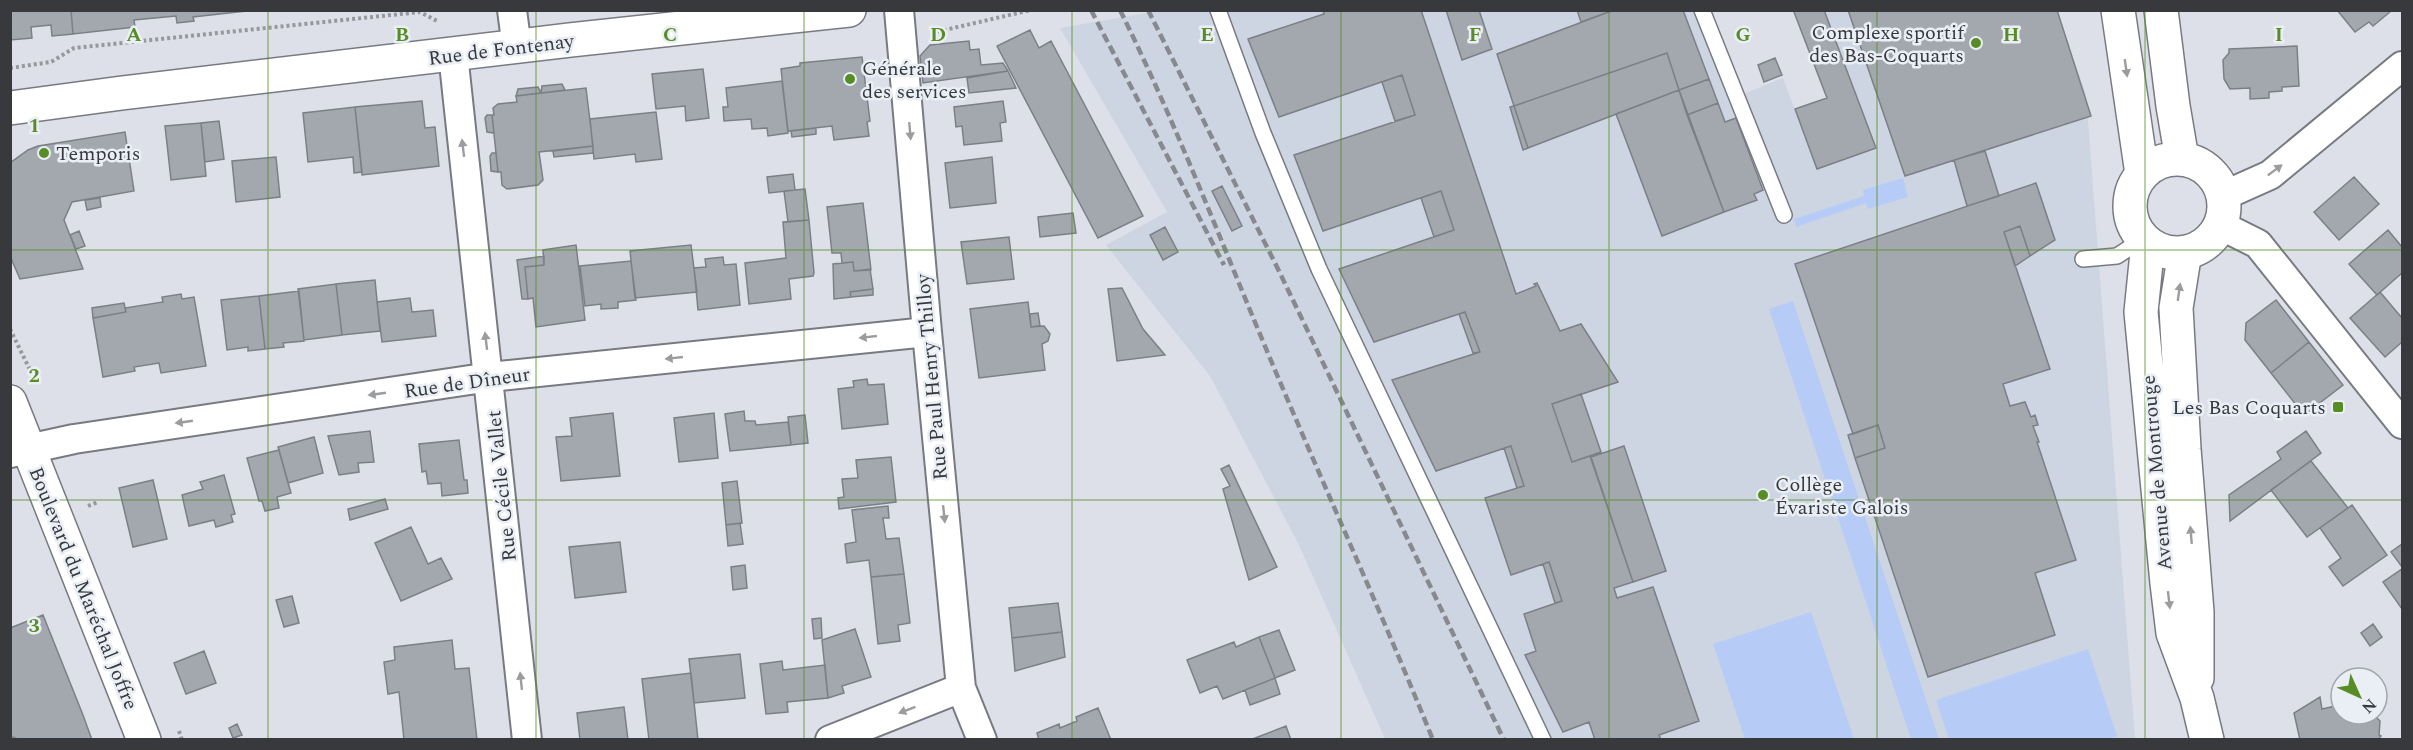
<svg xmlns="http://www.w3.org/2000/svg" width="2413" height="750" viewBox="0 0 2413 750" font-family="Spectral,serif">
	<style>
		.built { fill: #cdd5e2 }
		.green { fill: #b6ccf7 }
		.building { fill: #a3a7ae; stroke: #7c8086; stroke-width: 1.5 }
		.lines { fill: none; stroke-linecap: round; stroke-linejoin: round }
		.lane-casing { stroke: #777b81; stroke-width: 18 }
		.street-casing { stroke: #777b81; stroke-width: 32 }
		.secondary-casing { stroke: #777b81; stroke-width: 36 }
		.primary-casing { stroke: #777b81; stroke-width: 36 }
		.path { stroke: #96989e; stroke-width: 4; stroke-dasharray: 3 3; stroke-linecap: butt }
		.lane { stroke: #fff; stroke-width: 15 }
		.street { stroke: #fff; stroke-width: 28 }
		.secondary { stroke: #fff; stroke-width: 33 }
		.primary { stroke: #fff; stroke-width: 33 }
		.rail { stroke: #87898e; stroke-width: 4.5; stroke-dasharray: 9 4.5; stroke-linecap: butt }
		.oneway { fill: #9b9c9e }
		.grid { fill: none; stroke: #588c24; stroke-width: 1.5; stroke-opacity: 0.55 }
		.poi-dot { fill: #588c24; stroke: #eaeef5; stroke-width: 2 }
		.labels { text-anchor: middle; stroke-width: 5; stroke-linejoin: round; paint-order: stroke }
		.poi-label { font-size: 20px; fill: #37393c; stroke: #eaeef5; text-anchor: start }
		.street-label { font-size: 20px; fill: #37393c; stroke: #eaeef5 }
		.grid-label { font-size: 20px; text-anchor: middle; font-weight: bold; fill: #588c24; stroke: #eaeef5; stroke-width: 5; stroke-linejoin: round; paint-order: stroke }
	</style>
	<rect width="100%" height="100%" fill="#dde0e8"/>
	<path class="built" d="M1164 10 1710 11 1743 94 1783 78 1817 168 1876 147 1824 11H2057L2086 94 2135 739H1385L1299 545 1210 376 1106 245 1167 212 1060 28Z"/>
	<path class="green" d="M1903 178 1908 197 1868 209 1866 203 1796 227 1794 219 1864 196 1863 190Z
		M1793 301 1939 739H1911L1769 309Z
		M1811 612 1854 739H1745L1713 644Z
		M2088 649 2117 736 2107 740 1949 739 1936 700Z"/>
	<path class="building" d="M10 10H71L73 34 52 36 51 25 31 27 32 38 10 40Z
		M71 10H246V11L193 17 194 21 177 23 176 16 134 20 135 27 73 34Z
		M1323 10H1421L1516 294 1536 286 1534 284 1537 283 1560 331 1581 324 1618 382 1552 404 1572 462 1590 456 1633 582 1614 588 1617 598 1653 587 1699 721 1659 735 1661 740H1595L1589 722 1563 732 1525 655 1536 651 1524 614 1562 601 1549 562 1511 575 1485 498 1524 486 1511 446 1436 471 1392 380 1480 352 1465 312 1374 342 1339 269 1454 230 1441 191 1323 231 1294 155 1415 115 1402 75 1279 117 1248 39 1324 14Z
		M1446 10H1479L1492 49 1462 60Z
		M1577 10H1614L1581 22Z
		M1683 10 1709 79 1679 90 1667 53 1514 106 1497 54 1614 10Z
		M1797 10H1824L1876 148 1817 169 1795 109 1827 98 1794 12Z
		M1848 10H2057L2091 116 1905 176Z
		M2337 10H2390L2391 11 2373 26 2369 22 2355 32Z
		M1030 30 1039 48 1051 41 1143 216 1098 238 997 46Z
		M969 41 970 50 979 49 981 65 1003 63 1008 71 923 83 920 56 930 45Z
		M2297 46 2299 86 2282 87V91L2269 92V98L2250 99V88L2230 89 2224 79 2223 60 2229 53V49Z
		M1667 53 1679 90 1528 148 1514 106Z
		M862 57 870 121 867 122 869 136 834 140 832 126 788 131 781 69 800 66V63Z
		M1775 58 1782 75 1764 82 1758 65Z
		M703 69 709 118 686 121 685 106 656 109 652 74Z
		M1008 71 1016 88 969 93 967 78Z
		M1402 75 1415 115 1395 121 1382 82Z
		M1709 79 1718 103 1687 115 1679 90Z
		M782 81 788 133 768 136 767 128 752 129 751 119 724 121 723 107H728L726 88Z
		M562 84 565 90 541 93 542 86Z
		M538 87 541 93 516 96 518 89Z
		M586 88 593 146 539 152 543 180 538 185 507 189 502 185 501 172H498L492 115H494L493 108 498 104 517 102 516 96Z
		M1679 90 1724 212 1662 236 1616 114Z
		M422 101 425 128 435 127 439 166 362 175 355 107Z
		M1003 101 1006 122 1000 123 1002 141 964 145 962 126 956 127 954 107Z
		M1718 103 1725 122 1736 118 1763 190 1754 194 1757 200 1724 212 1687 115Z
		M1514 106 1528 148 1523 150 1510 107Z
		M355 107 362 172 354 173 353 157 308 162 303 113Z
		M656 112 662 159 636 162 635 154 594 159 590 119Z
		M487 115H492L494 133 487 132 485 118Z
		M219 121 224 159 205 162 201 123Z
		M201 123 206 176 171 180 165 126Z
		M816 128V134L792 137 791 131Z
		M125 132 134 191 72 202 64 220 83 269 20 279 10 256V163L28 150 38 146Z
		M593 146V153L554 157 553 151Z
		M1985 151 1999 196 1967 206 1954 160Z
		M492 153H496L498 172 491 171 490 156Z
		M276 157 280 197 236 202 232 161Z
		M992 157 996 203 950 208 945 163Z
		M793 174 795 190 769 193 767 177Z
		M2354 177 2379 204 2339 240 2314 212Z
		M2036 183 2055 240 2030 256 2020 226 2004 232 2050 369 2003 384 2010 406 2025 402 2031 417 2035 415 2038 425 2033 426 2039 442H2037L2076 560 2035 573 2055 635 1928 677 1855 458 1885 448 1878 425 1853 434 1795 264Z
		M1222 186 1242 226 1232 231 1212 191Z
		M805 189 809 220 788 222 784 191Z
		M1441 191 1454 230 1434 237 1421 198Z
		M100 198 101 207 87 210 85 200Z
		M863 203 871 270 854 271 853 262 842 263 841 253H832L827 207Z
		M1073 213 1076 233 1040 237 1038 217Z
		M809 220 814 273 813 276 789 279 791 299 749 304 745 263 786 258 783 222Z
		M2020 226 2030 256 2015 266 2004 232Z
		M1165 227 1178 252 1163 260 1150 235Z
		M2388 230 2402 247V273L2377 295 2349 264Z
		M79 231 85 246 76 249 70 235Z
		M1009 237 1014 279 967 284 961 242Z
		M576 245 585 320 536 327 533 298 528 299 525 267 544 265 543 250Z
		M691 245 697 292 635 298 630 251Z
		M544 256V265L525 267 528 299H522L517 260Z
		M723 257 724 265 736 264 740 305 698 310 694 268 706 267 705 259Z
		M631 261 636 300 618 302V308L601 309V304L585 306 580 266Z
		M853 262 854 271 870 269 873 289 850 292 851 297 834 299 833 264Z
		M375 280 380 331 342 335 336 284Z
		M336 284 342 335 304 340 298 289Z
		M1122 288 1143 329 1165 355 1117 361 1108 289Z
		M873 289V295L851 297 850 292Z
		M299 291 304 341 283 343 284 347 265 349 259 296Z
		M2380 292 2402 318V342L2385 357 2350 318Z
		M181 294 182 299 194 297 206 366 161 373 159 363 134 367 135 371 103 377 93 318 126 312 125 308 163 302 162 297Z
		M259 296 265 349 248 351V347L227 350 221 300Z
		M410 298 412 312 433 310 436 336 382 342 377 302Z
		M2276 300 2309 342 2271 373 2245 340 2246 323Z
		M1028 302 1031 327 1044 326 1050 334 1048 341 1042 344 1045 370 979 378 970 309Z
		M124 303 126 312 93 318 92 308Z
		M1465 312 1480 352 1473 353 1459 314Z
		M1038 313 1040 326 1031 327 1030 314Z
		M2309 342 2343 385 2304 415 2271 373Z
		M867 379 868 385 884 384 888 424 842 429 838 389 854 387 853 381Z
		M1581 394 1601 452 1572 462 1552 404Z
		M744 411 745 421H755L756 425 788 422 791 445 730 451 725 414Z
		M613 413 620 476 561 481 556 437 572 436 570 418Z
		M714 413 718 458 679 462 674 418Z
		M805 415 808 443 791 445 788 417Z
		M1878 425 1885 448 1855 458 1848 435Z
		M370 431 374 462 358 463 359 472 339 475 328 436Z
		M2306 431 2321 453 2230 521 2229 495 2281 459 2277 452Z
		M314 437 323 473 288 483 278 447Z
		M459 440 464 480H467L468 493 442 496 441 483 428 484 426 471 422 472 419 444Z
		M1511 446 1524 486 1517 488 1504 448Z
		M1624 446 1666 571 1633 582 1591 457Z
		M279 450 291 493 277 497 279 508 265 511 262 501H259L247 458Z
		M891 457 896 502 839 509 838 498 844 497 842 479 858 478 856 460Z
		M2311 461 2348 508 2307 537 2271 490Z
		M1229 465 1277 567 1249 580 1223 489 1230 486 1221 469Z
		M224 475 235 514 231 515 233 522 216 527 214 520 189 526 182 495 203 489 200 482Z
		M153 480 167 539 133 547 119 488Z
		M737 481 742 523 726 525 722 483Z
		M385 499 388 509 350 520 348 509Z
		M2352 505 2387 555 2343 586 2329 567 2341 558 2320 528Z
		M888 506 889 518H883L886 539 899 538 904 574 871 577 869 560 847 563 845 544 856 542 852 510Z
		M740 523 743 544 728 546 726 525Z
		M411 527 428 564 441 558 452 579 401 601 375 543Z
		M620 542 626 592 575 598 569 547Z
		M2402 544V567L2391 552Z
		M1549 562 1562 601 1555 603 1543 564Z
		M745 565 747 588 733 590 731 567Z
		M2402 569V609L2383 582Z
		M904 574 910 623 898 625 900 641 878 644 871 577Z
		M292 596 299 623 284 627 276 600Z
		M1058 603 1062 632 1012 638 1009 608Z
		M43 615 83 715 92 740H20L10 736V628Z
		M821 618 822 638 814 639 812 619Z
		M2373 624 2382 637 2370 646 2361 633Z
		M855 629 871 677 842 686 844 693 828 698 822 640Z
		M1279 630 1295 670 1275 678 1259 637Z
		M1062 632 1065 657 1015 671 1012 638Z
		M1259 637 1275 678 1223 699 1217 686 1200 693 1187 660 1234 642 1236 647Z
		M452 640 455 669 469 668 477 740H404L399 692 388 694 384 662 395 660 394 647Z
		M204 651 216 683 186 694 174 663Z
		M740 654 745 698 694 703 689 659Z
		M782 661 783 670 825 665 828 698 787 702 788 712 766 714 760 664Z
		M691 673 698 740H649L642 679Z
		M1275 678 1280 694 1250 705 1245 690Z
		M2320 697 2322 709 2340 705 2341 714H2349L2354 718 2358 714H2373L2380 721 2379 735 2381 736 2378 740H2300L2294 713Z
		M624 707 628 740H580L577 713Z
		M1098 708 1111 740H1039L1037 733 1059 724 1060 728 1077 721 1076 717Z
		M237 724 242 735 233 738 229 728Z
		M1286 726 1291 740H1250Z"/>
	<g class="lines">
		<g class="lane-casing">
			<path id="lane" d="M1218 10 1263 133 1319 269 1543 740
				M1702 10 1784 215
				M2083 259 2117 256 2143 239"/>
		</g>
		<g class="street-casing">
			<path id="street" d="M512 10 517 48
				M899 10 927 332 961 688 982 740
				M453 54 527 740
				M2223 196 2270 175 2402 66
				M2220 225 2258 244 2402 424
				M10 453 74 439 490 377 927 332
				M830 740 961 688"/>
		</g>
		<g class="secondary-casing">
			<path id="secondary" d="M2118 10 2142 174
				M2161 10 2173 106 2182 159
				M10 108 122 93 570 40 849 10
				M2130 206a47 47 0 1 1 94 0a47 47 0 1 1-94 0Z
				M2148 243 2141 312 2167 583 2173 633 2197 698 2207 740
				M2185 252 2176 308 2184 449 2197 612V678"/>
		</g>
		<g class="primary-casing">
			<path id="primary" d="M10 402 144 740"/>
		</g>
		<path class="path" d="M932 33 1031 10
			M10 68 51 62 74 48 420 12 437 21
			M10 329 32 374
			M88 506 98 502
			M179 731 182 740"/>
		<use href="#lane" class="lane"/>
		<use href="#street" class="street"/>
		<use href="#secondary" class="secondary"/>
		<use href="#primary" class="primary"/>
		<path class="rail" d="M1091 10 1224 265
			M1120 10C1171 113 1213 221 1257 327 1314 465 1377 601 1433 740
			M1148 10 1278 269 1504 740"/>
	</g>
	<defs><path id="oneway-solid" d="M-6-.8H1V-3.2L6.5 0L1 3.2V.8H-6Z" transform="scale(1.5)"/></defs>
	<g class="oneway">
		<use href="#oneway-solid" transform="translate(2126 68) rotate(82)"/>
		<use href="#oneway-solid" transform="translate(910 131) rotate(85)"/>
		<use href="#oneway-solid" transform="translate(463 148) rotate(-97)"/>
		<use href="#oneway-solid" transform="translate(2275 170) rotate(-37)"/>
		<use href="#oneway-solid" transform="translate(2179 292) rotate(-82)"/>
		<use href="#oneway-solid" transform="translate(868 337) rotate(174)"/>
		<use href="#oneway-solid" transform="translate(486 341) rotate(-97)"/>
		<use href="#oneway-solid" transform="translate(674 358) rotate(174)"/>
		<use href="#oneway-solid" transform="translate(377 394) rotate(172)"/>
		<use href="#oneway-solid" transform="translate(184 422) rotate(172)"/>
		<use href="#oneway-solid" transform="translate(944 514) rotate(84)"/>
		<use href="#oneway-solid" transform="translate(2191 535) rotate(-95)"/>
		<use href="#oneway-solid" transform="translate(2169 600) rotate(83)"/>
		<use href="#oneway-solid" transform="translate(521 681) rotate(-96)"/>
		<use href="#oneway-solid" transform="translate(907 710) rotate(159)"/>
	</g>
	<path class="grid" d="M268 10V740M536 10V740M804 10V740M1072 10V740M1341 10V740M1609 10V740M1877 10V740M2145 10V740M10 250H2402M10 500H2402"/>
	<g class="poi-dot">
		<circle cx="1976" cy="43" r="6"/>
		<circle cx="850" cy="79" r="6"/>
		<circle cx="44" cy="153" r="6"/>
		<rect x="2332" y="401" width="12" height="12" rx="3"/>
		<circle cx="1763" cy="495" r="6"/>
	</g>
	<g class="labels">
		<g class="poi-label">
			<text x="1964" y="39" text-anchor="end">Complexe sportif<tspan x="1964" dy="23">des Bas-Coquarts</tspan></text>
			<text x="862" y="75">Générale<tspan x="862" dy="23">des services</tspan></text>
			<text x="56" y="160">Temporis</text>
			<text x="2326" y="414" text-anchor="end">Les Bas Coquarts</text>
			<text x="1775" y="491">Collège<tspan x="1775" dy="23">Évariste Galois</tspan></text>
		</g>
		<g class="street-label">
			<text transform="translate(501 49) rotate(-7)" y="7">Rue de Fontenay</text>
			<text transform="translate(931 377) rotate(-95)" y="7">Rue Paul Henry Thilloy</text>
			<text transform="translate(467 382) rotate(-8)" y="7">Rue de Dîneur</text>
			<text transform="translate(2156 473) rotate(-95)" y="7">Avenue de Montrouge</text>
			<text transform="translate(501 486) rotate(-96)" y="7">Rue Cécile Vallet</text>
			<text transform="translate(84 588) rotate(68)" y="7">Boulevard du Maréchal Joffre</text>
		</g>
	</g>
	<g class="grid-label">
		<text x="134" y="41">A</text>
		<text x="402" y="41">B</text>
		<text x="670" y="41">C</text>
		<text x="938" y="41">D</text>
		<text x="1207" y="41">E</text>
		<text x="1475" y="41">F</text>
		<text x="1743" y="41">G</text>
		<text x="2011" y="41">H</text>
		<text x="2279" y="41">I</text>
		<text x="34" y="132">1</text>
		<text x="34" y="382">2</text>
		<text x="34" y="632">3</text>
	</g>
	<rect width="2413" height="750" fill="none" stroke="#37393c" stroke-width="24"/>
	<g transform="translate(2359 696) rotate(135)"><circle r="28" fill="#eaeef5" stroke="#a2a6ab" stroke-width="1.5"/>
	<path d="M0-4.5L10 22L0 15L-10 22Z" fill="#588c24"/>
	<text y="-9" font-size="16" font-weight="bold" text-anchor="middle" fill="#37393c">N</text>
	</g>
</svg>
